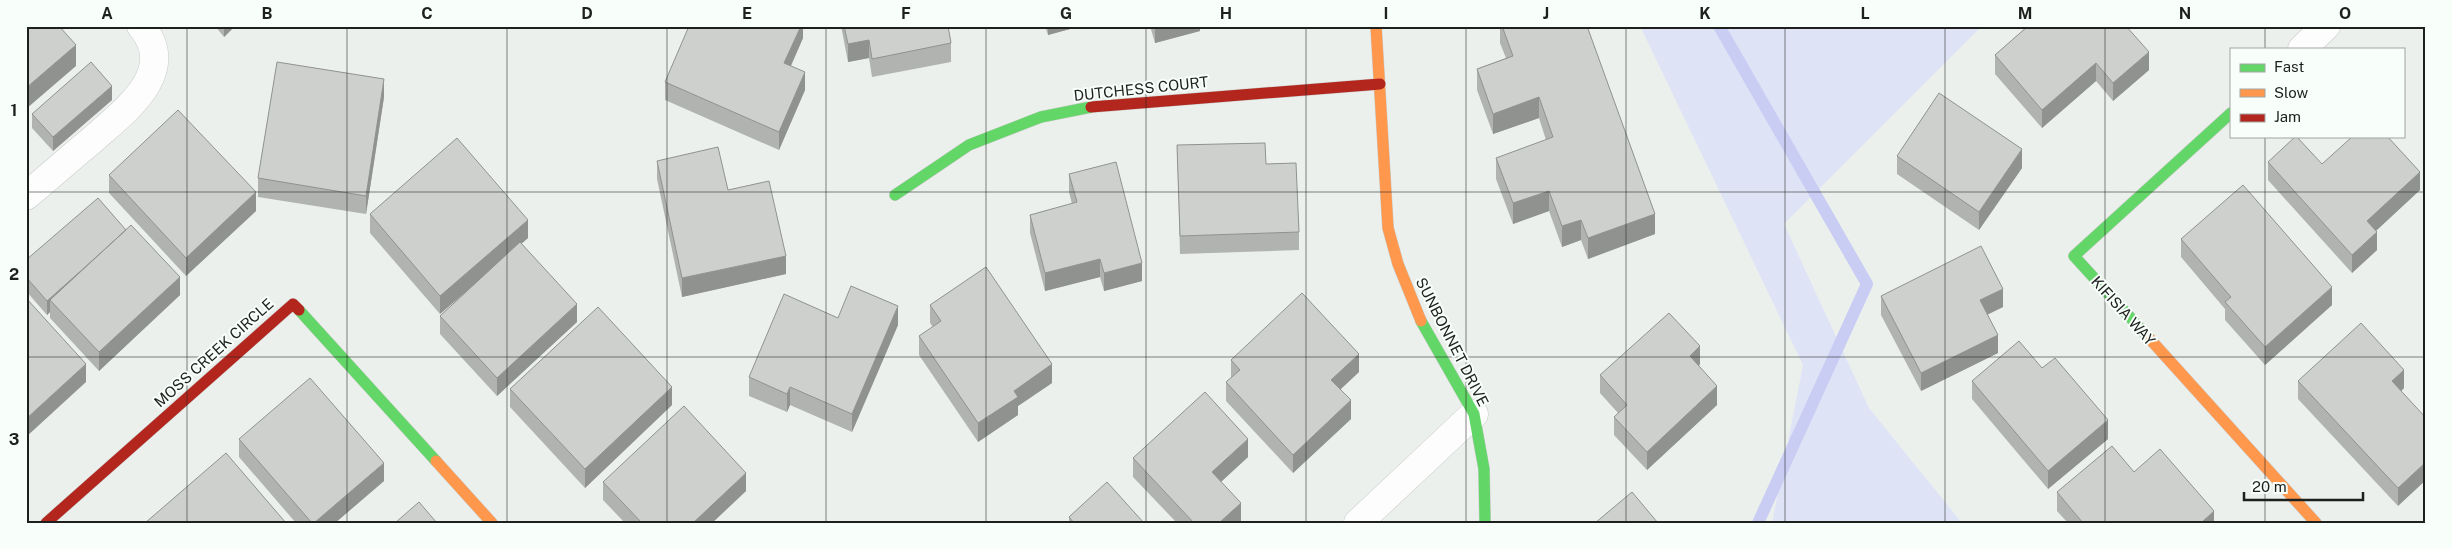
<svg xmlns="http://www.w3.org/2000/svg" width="2452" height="549" viewBox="0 0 2452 549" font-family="'Public Sans',sans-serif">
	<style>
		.green { fill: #dfe3f6 }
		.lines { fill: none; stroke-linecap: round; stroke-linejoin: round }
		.stream { stroke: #c9cdf3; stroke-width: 12 }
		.street-casing { stroke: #caccca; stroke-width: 29 }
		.fast-casing { stroke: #caccca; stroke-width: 12 }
		.slow-casing { stroke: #caccca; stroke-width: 12 }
		.jam-casing { stroke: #caccca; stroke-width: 12 }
		.street { stroke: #fcfdfc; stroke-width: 28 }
		.fast { stroke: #63d668; stroke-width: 11 }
		.slow { stroke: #ff974d; stroke-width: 11 }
		.jam { stroke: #b3261e; stroke-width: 11 }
		.wall { fill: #b1b3b1 }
		.shaded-wall { fill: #909290 }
		.building { fill: #ced0ce; stroke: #909290 }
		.grid { fill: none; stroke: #1e201e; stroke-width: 1; stroke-opacity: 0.55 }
		.labels { text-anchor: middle; stroke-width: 4; stroke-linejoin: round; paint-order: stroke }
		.street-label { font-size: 15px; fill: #1e201e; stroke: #f8fefa }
		.neatline { fill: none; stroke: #1e201e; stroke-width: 2 }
		.grid-label { font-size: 16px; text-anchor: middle; font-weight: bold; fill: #1e201e }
	</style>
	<rect width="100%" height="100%" fill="#ecf0ed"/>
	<path class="green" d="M1640 26H1982L1784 224 1869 408 1962 523H1772L1803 365Z"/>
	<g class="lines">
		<path class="stream" d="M1719 26 1867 284 1758 523"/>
		<g class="street-casing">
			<path id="street" d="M2302 49 2326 26
				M26 196C48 178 69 159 91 141 123 112 180 73 141 26
				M1358 523 1474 414"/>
		</g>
		<g class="fast-casing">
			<path id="fast" d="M895 195 969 145 1041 117 1091 107
				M299 310 436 461
				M1421 321 1474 414 1484 469 1485 523
				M2149 338 2074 256 2231 113"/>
		</g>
		<g class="slow-casing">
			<path id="slow" d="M1376 26 1388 228 1398 264 1421 321
				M2149 338 2316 523
				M436 461 492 523"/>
		</g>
		<g class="jam-casing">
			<path id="jam" d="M1091 107 1380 84
				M46 523 293 304 299 310"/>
		</g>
		<use href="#street" class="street"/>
		<use href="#fast" class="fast"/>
		<use href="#slow" class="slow"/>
		<use href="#jam" class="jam"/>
	</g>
	<path class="wall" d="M215 26H235L224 37Z
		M803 26V38L791 66 805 90 779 150 665 100V82Z
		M841 26H948L951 43V62L872 77 869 58 848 62Z
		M1045 26H1081L1048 35Z
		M1150 26H1200V31L1155 43Z
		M1500 26H1587L1655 234 1588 259 1581 240 1562 247 1549 211 1513 224 1496 179V158L1546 140 1539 118 1493 134 1477 90V69L1506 58 1500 43Z
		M2028 26 2149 70 2113 101 2096 81 2042 128 1995 74V55Z
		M384 97 366 214 258 197V178Z
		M112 100 53 151 32 128V114Z
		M1177 145 1266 164 1299 232V250L1180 254Z
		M1897 156 2022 168 1979 230 1897 174Z
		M657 161 728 190 786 274 682 297 657 179Z
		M2268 162 2322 164 2420 190 2376 231 2377 250 2352 273 2268 180Z
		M1069 174 1142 281 1104 291 1100 277 1045 291 1030 233V215L1072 204 1069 192Z
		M109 175 256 211 186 276 109 193Z
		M370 214 528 238 521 244 577 322 497 396 440 334V316L463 294 440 314 370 233Z
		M2181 239 2332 305 2265 365 2225 320V309L2181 257Z
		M26 260 180 295 99 371 50 318V312L47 315 26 291Z
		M1881 296 2003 307 1987 315 1998 353 1921 391 1881 315Z
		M930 305 1052 383 1018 406V415L978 442 919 355V336L933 327 930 323Z
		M838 318 898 325 852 432 790 405 787 412 749 396V377Z
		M1231 360 1359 372 1341 389 1351 419 1293 473 1226 401V382L1231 378Z
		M1700 364 1699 366 1717 405 1647 470 1614 435V417L1618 413 1600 393V375Z
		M2042 368 2108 439 2048 489 1972 399V381Z
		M2298 381 2404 388 2401 391 2398 506 2298 399Z
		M510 389 672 405 585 488 510 407Z
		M239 439 384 481 335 523H296L239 457Z
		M1248 457 1221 482 1241 521 1239 523H1177L1133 477V458Z
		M2134 472 2214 523H2068L2057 511V492Z
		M603 482 746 491 712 523H625L603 500Z
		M1069 517 1144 523H1069Z"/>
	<path class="shaded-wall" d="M224 26H235L224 37Z
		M801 26H803V38L784 81V63Z
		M1048 26H1081L1048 35Z
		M1164 26H1200V31L1155 43V29Z
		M869 40V58L848 62V44Z
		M76 45V66L26 109V88Z
		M2149 52V70L2113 101V83Z
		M2096 63V81L2042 128V110Z
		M805 72V90L779 150V132Z
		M384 79V97L366 214V196Z
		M112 86V100L53 151V137Z
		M1539 97V118L1493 134V114Z
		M2022 149V168L1979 230V212Z
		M2420 172V190L2367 239V221Z
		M1549 191V211L1513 224V203Z
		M256 192V211L186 276V258Z
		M1655 214V234L1588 259V238Z
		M528 220V238L440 314V296Z
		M1581 220V240L1562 247V226Z
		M127 231 50 300V312L47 315V301Z
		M2377 232V250L2352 273V255Z
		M786 256V274L682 297V278Z
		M1100 259V277L1045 291V273Z
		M1142 263V281L1104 291V273Z
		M180 277V295L99 371V352Z
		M2332 287V305L2265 365V347Z
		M2003 289V307L1980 318V300Z
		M577 304V322L497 396V378Z
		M898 306V325L852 432V414Z
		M1998 335V353L1921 391V373Z
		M1700 346V364L1690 374V356Z
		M1359 354V372L1331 398V380Z
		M86 364V382L26 437V419Z
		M1052 364V383L1018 406V415L978 442V423L1014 391Z
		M2404 370V388L2392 400V381Z
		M1717 386V405L1647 470V452Z
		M672 387V405L585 488V469Z
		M790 387V405L787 412V394Z
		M1351 400V419L1293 473V455Z
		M2108 420V439L2048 489V471Z
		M1248 439V457L1212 490V472Z
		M2426 462V480L2398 506V488Z
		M384 463V481L335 523H314Z
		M746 473V491L712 523H693Z
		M1241 503V521L1239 523H1219Z
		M2214 511V523H2201Z"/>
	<path class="building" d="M26 26H59L76 45 26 88Z
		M689 26H801L784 63 805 72 779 132 665 82Z
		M844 26H948L951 43 872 59 869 40 848 44Z
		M1154 26H1164L1155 29Z
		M1502 26H1587L1655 214 1588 238 1581 220 1562 226 1549 191 1513 203 1496 158 1553 137 1539 97 1493 114 1477 69 1513 56Z
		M2028 26H2126L2149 52 2113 83 2096 63 2042 110 1995 55Z
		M91 62 112 86 53 137 32 114Z
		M277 62 384 79 366 196 258 178Z
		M1939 93 2022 149 1979 212 1897 156Z
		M178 110 256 192 186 258 109 175Z
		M2296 136 2322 164 2353 136H2387L2420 172 2367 221 2377 232 2352 255 2268 162Z
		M457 138 528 220 440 296 370 214Z
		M1265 143 1266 164 1296 163 1299 232 1180 236 1177 145Z
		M718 147 728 190 769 181 786 256 682 278 657 161Z
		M1116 162 1142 263 1104 273 1100 259 1045 273 1030 215 1077 202 1069 174Z
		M2243 185 2332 287 2265 347 2225 302 2231 297 2181 239Z
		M98 198 126 230 84 268 47 301 26 277V260Z
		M131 225 180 277 99 352 50 300Z
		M520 242 577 304 497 378 440 316Z
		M1981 246 2003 289 1980 300 1998 335 1921 373 1881 296Z
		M986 267 1052 364 1014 391 1018 397 978 423 919 336 941 321 930 305Z
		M851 286 898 306 852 414 790 387 787 394 749 377 784 294 838 318Z
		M1302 293 1359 354 1331 380 1351 400 1293 455 1226 382 1240 370 1231 360Z
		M26 298 86 364 26 419Z
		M598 307 672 387 585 469 510 389Z
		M1669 313 1700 346 1690 356 1717 386 1647 452 1614 417 1627 405 1600 375Z
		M2361 323 2404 370 2392 381 2426 418V462L2398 488 2298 381Z
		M2019 341 2042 368 2055 358 2108 420 2048 471 1972 381Z
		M310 378 384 463 314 523H312L239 439Z
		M1205 392 1248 439 1212 472 1241 503 1219 523H1194L1133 458Z
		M684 406 746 473 693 523H642L603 482Z
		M2112 446 2134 472 2160 449 2214 511 2201 523H2083L2057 492Z
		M226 453 286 523H145Z
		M1107 482 1144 523H1074L1069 517Z
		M1632 492 1658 523H1595Z
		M419 502 437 523H395Z"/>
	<path class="grid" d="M187 26V523M347 26V523M507 26V523M667 26V523M826 26V523M986 26V523M1146 26V523M1306 26V523M1466 26V523M1626 26V523M1785 26V523M1945 26V523M2105 26V523M2265 26V49M2265 136V523M26 192H2426M26 357H2426"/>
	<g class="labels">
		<g class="street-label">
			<text transform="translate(1141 89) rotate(-6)" y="5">DUTCHESS COURT</text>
			<text transform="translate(2123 311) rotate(48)" y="5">KIFISIA WAY</text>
			<text transform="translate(1452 342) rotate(63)" y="5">SUNBONNET DRIVE</text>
			<text transform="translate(214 353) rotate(-42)" y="5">MOSS CREEK CIRCLE</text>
		</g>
	</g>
	<rect width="2452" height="549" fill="none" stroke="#f8fefa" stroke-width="55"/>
	<rect x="2230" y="48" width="175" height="90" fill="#f8fefa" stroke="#a1a5a2"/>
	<rect x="2240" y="64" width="25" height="8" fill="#63d668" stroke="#a1a5a2"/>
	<text x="2274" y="72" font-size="15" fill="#1e201e">Fast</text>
	<rect x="2240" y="89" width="25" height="8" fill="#ff974d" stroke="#a1a5a2"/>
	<text x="2274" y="98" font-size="15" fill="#1e201e">Slow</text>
	<rect x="2240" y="114" width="25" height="8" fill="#b3261e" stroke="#a1a5a2"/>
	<text x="2274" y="122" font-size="15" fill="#1e201e">Jam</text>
	<path d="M2244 492v8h119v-8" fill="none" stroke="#1e201e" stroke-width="2.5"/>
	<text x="2252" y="492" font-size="15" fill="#1e201e" stroke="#f8fefa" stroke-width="4" paint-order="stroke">20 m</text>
	<rect x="28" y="28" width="2396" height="494" class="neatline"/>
	<g class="grid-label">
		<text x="107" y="19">A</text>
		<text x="267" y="19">B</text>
		<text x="427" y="19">C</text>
		<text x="587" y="19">D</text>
		<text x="747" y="19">E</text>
		<text x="906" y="19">F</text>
		<text x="1066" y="19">G</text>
		<text x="1226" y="19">H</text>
		<text x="1386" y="19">I</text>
		<text x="1546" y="19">J</text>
		<text x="1705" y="19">K</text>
		<text x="1865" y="19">L</text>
		<text x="2025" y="19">M</text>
		<text x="2185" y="19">N</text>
		<text x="2345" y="19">O</text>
		<text x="14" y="116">1</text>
		<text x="14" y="280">2</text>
		<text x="14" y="445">3</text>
	</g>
</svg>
